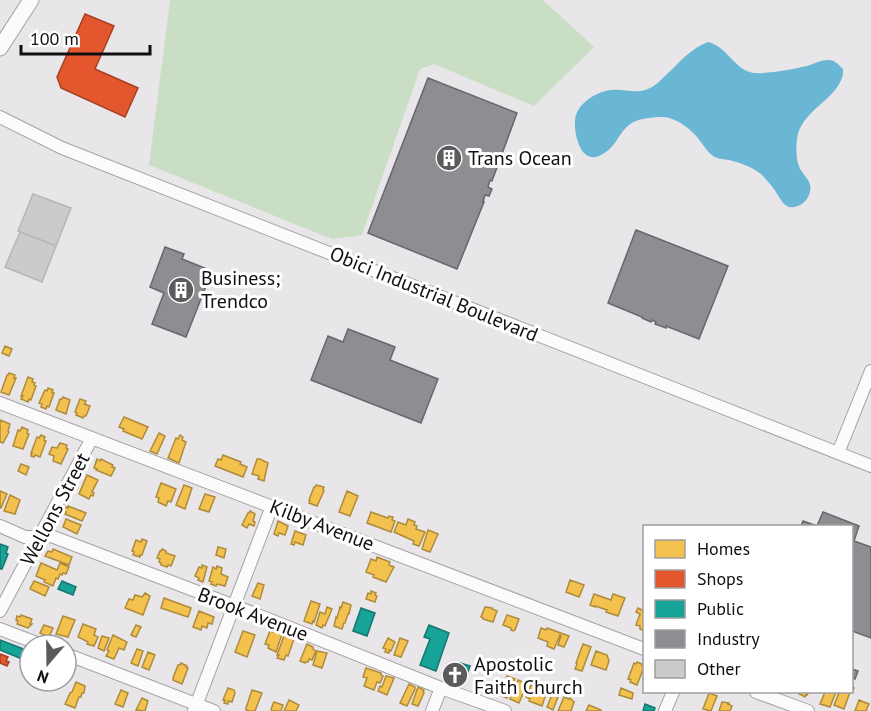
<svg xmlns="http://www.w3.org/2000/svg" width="871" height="711" viewBox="0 0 871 711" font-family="'PT Sans',sans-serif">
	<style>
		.green { fill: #c9dec4 }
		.water { fill: #6ab6d5 }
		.homes { fill: #f2c14e; stroke: #ae8b3b; stroke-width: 1.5 }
		.shops { fill: #e4572e; stroke: #a44125; stroke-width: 1.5 }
		.public { fill: #17a398; stroke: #15766f; stroke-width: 1.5 }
		.industry { fill: #8d8d92; stroke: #68676b; stroke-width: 1.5 }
		.building { fill: #cccacc; stroke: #b7b5b7; stroke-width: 1.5 }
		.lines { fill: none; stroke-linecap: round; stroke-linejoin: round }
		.minor-casing { stroke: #a5a2a5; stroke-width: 14 }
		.major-casing { stroke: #a5a2a5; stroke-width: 17 }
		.minor { stroke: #fcfbfc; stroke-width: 12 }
		.major { stroke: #fcfbfc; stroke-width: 15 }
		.labels { text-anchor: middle; stroke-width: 6; stroke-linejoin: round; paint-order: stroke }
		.poi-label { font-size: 20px; fill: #100e10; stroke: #fff; text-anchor: start }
		.street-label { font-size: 20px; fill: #100e10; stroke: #fff }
	</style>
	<rect width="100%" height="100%" fill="#e9e6e9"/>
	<path class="green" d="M170 0H543L594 47 534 106 434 64 420 69 362 235 332 239 149 165Z"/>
	<path class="water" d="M708 42C727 46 735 71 754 73 766 74 797 69 810 65 815 63 822 60 828 60 835 60 838 64 843 69 843 72 843 76 842 78 833 102 801 111 797 139 796 147 796 159 799 166 801 172 806 176 809 182 813 190 808 201 800 205 785 213 781 199 774 189 770 184 766 179 762 175 753 167 741 163 729 160 723 159 716 159 712 155 707 152 704 145 700 141 694 132 682 122 672 119 665 116 657 117 649 118 617 121 623 144 601 155 579 167 572 128 576 115 581 101 598 91 612 90 624 89 637 94 648 89 655 86 660 81 666 75 679 63 691 48 708 42Z"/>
	<path class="homes" d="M5 346 12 349 9 356 2 353Z
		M9 373 15 375 14 378H16L9 395 1 392 7 375H8Z
		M28 377 33 379 32 382 35 383 34 385 36 386 31 400 29 399 28 402 21 399 23 396H21Z
		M48 388 53 390 52 393H54L49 407 47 406 46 409 41 407 42 404 39 403 45 390 47 391Z
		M63 397 70 400 66 414 56 410 60 399H62Z
		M80 399 86 401 85 404H84L90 406 86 416H84L83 418 76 415 77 413 75 412Z
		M124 417 148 427 142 439 123 431 124 429 119 427Z
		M0 420 10 424 8 431 9 432 3 443 0 442Z
		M22 427 28 430 27 433 29 434 23 449 13 446 18 430 20 431Z
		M159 433 165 436 157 454 150 451Z
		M41 435 45 437 44 440 46 441 40 457 35 455 34 457 31 456 32 453H31L37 437 39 438Z
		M180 435 183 437 182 440 186 442 179 463 168 458 176 438 178 439Z
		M60 443 67 445 66 448 68 449 61 464 53 461 54 456 49 454 52 447 57 448Z
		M223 455 241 462 240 464 247 467 243 477 215 466 218 459 221 460Z
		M97 459 100 461 101 459 113 465 112 467 115 468 111 476 96 470 97 469 94 468Z
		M257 459H260L268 463 264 481 258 479 259 476 252 474Z
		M21 464 29 467 26 475 18 471Z
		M87 475 98 480 92 492 94 493 93 496 91 495 89 499 79 494Z
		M161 483 176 489 171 502 168 501 166 506 158 502 159 498 156 497Z
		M184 485 192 488 185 509 176 505Z
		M316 485 324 487 323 490 324 491 317 506 309 503 310 501 309 500 314 487H315Z
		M0 491 7 494 1 508H0Z
		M347 491 358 496 350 516 339 512Z
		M205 494 215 497 209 512 199 509Z
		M10 495 20 500 15 514 4 511Z
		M68 506 86 513 82 521 65 514 66 512 64 511 66 507 68 508Z
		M250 511 255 514 253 521 255 522 254 526 249 524 247 528 242 525 248 513H249Z
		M371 512 388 518 389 516 393 517 392 520 395 521 391 532 367 523Z
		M66 519 81 525 77 534 63 527Z
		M408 519 415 522 414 525 417 526 416 529 425 532 419 546 413 544 414 541 394 532 398 522 406 525Z
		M278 521 288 526 285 535 279 533 278 536 274 534Z
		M428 530 438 534 430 552 422 549Z
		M295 531 306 535 303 545 295 542 294 545 291 544Z
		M142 539 147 541 142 555H140V557L133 555 134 552 132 551 136 540 141 542Z
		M218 547 226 549 224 558 216 555Z
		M53 549 72 557 69 565 45 556 48 551 52 552Z
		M162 549 166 551V553L175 556 171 566 168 565 167 567 161 565V563L159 562 160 559 157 558 160 551H161Z
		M377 557 390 562 389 565 394 567 386 582 373 577 374 575 366 572 371 559 376 561Z
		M41 563 57 570 60 563 69 567 66 574 63 573 62 575 60 574 58 579 56 578 53 586 44 582 45 580 36 576Z
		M202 565 207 567 203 582 198 580 199 578 195 576 199 567 202 568Z
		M217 566 222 568 221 574 228 577 225 586 217 584 216 586 211 584 212 582 209 581 213 567 216 569Z
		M570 580 584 585 579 597 566 592Z
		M34 581 49 587 45 596 30 589Z
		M258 583 264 585 260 599 252 596Z
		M371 591 376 593 375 595 377 596 375 602 366 599 368 593 371 594Z
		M145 593 150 596 143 615 125 608 129 599 133 600 135 595 142 597Z
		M594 594 611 600 613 594 625 598 618 616 606 612 607 610 595 606V607L590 605Z
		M164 598 191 608 188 617 161 608Z
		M311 601 320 604 314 622 313 621 312 624 304 621Z
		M343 602 351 605 349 614H348L345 623H344L342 629 334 626 336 617 337 618 340 607 341 608Z
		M327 607 332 609 325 626 323 625 322 628 316 625 320 612 325 614Z
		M485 607 492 608V609L497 611 493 622 483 619V618L481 617Z
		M638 608 644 611V631L640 629V626L636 625 640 614 636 612Z
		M199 611 214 617 212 624 208 623 207 628 202 626 201 630 193 627Z
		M21 615 32 619 30 624H32L28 628 17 624 18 621 16 620 17 616 20 617Z
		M507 615 519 619 515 630 513 631 511 630V628L503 625Z
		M63 616 75 620 68 637 56 634Z
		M83 624 96 629 94 635 98 637 94 646 87 644 88 642 78 637Z
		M44 625 53 628 49 637 40 633Z
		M136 625 141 627 136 637 131 635Z
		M541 628 546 630 547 628 569 636 564 647 558 645 561 636 560 635 554 649 547 646 548 642 538 638Z
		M243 631 255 635 247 657 235 652Z
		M270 631 282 634 276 652 268 648 269 645 265 644Z
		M113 635 127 642 124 650 119 648 114 659 106 656 109 651 107 650Z
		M102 636 109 638 104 651 98 648Z
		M284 636 294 639 288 656 286 655 284 660 277 658 279 655H277Z
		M388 638 395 642 391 651 389 650V653L385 652 386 649 383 648Z
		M400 638 408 641 401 657 394 655Z
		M307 644 313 647V649L316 651 312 660 309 659 308 662H305V663L300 661Z
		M583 644 591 647 582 671 575 669 577 664 576 663Z
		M137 649 143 651 138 666 131 663Z
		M317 651 327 653 322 668 313 665Z
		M596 651 607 655 609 661 606 670 591 665Z
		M148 652 155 655 149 670 142 667Z
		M637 662 642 664V666L644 667 637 685 630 682 631 680 628 679 634 663 636 664Z
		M181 663 187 666 186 667 188 668 182 684 173 680V678L178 665H180Z
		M366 668 381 673V675L383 676 380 683 377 682 374 690 364 686 367 678 363 677Z
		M386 676 394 678 387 695 378 691 380 686 382 687Z
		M507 676 515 679 507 698 499 695Z
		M518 680 527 684 519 703 510 699Z
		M76 682 85 686 84 693H82L81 697H79L75 708 65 704 70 693 72 692Z
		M409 684 415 687V689L407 706 400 703Z
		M531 685 547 691 542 706 529 701 530 699 526 697Z
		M418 687 424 690 423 692 424 693 418 706 412 704Z
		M852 687 854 688 852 692H850L844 709 834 705 839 693 837 692H852Z
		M228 688 234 690 235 693 232 702 228 701V704L224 703 225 700H223Z
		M621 688 633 693 632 699 619 695Z
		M121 690 128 693 123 707 115 704Z
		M252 690 262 693 255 711H249L246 710V708Z
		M798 692H809L807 695 806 694 805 697 799 694Z
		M825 692H836L830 707 820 704Z
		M709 693 717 696 711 711 703 709Z
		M552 695 558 697 553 710 547 707Z
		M564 697 569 699 570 698 574 702 571 711H558Z
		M142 698 148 701 145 711 136 710Z
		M289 700 299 705 296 711H284Z
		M859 700 869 704 866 711H855Z
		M274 702 283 705 281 711H272L271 709Z
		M722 702 729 703 728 704 732 706 730 711H719Z
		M589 705 601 710V711H586Z"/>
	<path class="shops" d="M85 14 114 26 95 69 138 88 125 117 61 88 57 77Z
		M0 654 8 657 6 661 9 662 7 666 0 663Z"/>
	<path class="public" d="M0 544 8 547 6 553 8 554 2 569H0Z
		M62 581 76 587 73 595 58 589Z
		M361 608 375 613 367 636 353 631Z
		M429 625 449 633 436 671 420 665 430 639 424 637Z
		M0 640 26 650 22 659 0 650Z
		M460 663 470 666 465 680 463 679 462 681 457 680 458 677 455 676Z
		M645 704 655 708 654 711H643Z"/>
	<path class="industry" d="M428 78 517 113 492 181 490 180 488 187 492 189 489 196 485 195 483 202H484L457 269 368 233Z
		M636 230 728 266 699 339 666 326V328L655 324 656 322 652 320 651 322 642 318V317L608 303Z
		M165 247 184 254 182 259 212 271 186 337 152 324 164 293 150 287Z
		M348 329 395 347 390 360 438 379 421 423 311 380 328 336 343 342Z
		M823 512 859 526 854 541 871 547V638L852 631V526H801L803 521 817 526Z
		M852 669 858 671 855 679 852 677Z"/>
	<path class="building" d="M33 194 71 208 56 246 18 231Z
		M20 232 56 246 42 282 5 267Z"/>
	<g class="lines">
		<g class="minor-casing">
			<path id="minor" d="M0 117 62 148 871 466
				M0 403 644 649
				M838 453 871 371
				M0 526 25 537H39L51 536 235 606 441 688 505 711
				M0 611 92 438
				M0 629 42 645
				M66 654 214 711
				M756 692 808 711
				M194 711 272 506
				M432 711 441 688
				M665 711 673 692"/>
		</g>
		<g class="major-casing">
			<path id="major" d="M0 48 31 0"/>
		</g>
		<use href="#minor" class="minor"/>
		<use href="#major" class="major"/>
	</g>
	<defs>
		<g id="building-disc" transform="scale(1.35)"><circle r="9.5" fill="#5c5a5c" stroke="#fff"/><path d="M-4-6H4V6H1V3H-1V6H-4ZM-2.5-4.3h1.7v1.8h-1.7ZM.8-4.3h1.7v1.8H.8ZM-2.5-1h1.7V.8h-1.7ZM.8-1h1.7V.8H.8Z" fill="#fff"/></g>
		<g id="church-disc" transform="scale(1.35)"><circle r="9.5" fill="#5c5a5c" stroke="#fff"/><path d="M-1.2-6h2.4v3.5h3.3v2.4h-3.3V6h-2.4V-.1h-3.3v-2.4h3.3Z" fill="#fff"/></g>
	</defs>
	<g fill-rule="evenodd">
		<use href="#building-disc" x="449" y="158"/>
		<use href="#building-disc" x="181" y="290"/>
		<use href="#church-disc" x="455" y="675"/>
	</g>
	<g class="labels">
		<g class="poi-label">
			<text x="468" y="165">Trans Ocean</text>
			<text x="201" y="285">Business;<tspan x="201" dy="23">Trendco</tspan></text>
			<text x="474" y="671">Apostolic<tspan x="474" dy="23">Faith Church</tspan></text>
		</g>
		<g class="street-label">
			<text transform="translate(434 294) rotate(22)" y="7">Obici Industrial Boulevard</text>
			<text transform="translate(55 509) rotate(-62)" y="7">Wellons Street</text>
			<text transform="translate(322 525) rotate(21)" y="7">Kilby Avenue</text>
			<text transform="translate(253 614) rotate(21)" y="7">Brook Avenue</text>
		</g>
	</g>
	<rect x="643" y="525" width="210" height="168" fill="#ffffff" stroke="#9f9f9f" stroke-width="1.5"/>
	<rect x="655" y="540" width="30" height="18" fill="#f2c14e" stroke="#9f9f9f" stroke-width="1.5"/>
	<text x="697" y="555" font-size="18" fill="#100e10">Homes</text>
	<rect x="655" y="570" width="30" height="18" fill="#e4572e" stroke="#9f9f9f" stroke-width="1.5"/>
	<text x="697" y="585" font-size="18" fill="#100e10">Shops</text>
	<rect x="655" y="600" width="30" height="18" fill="#17a398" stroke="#9f9f9f" stroke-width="1.5"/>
	<text x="697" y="615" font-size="18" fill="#100e10">Public</text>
	<rect x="655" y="630" width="30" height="18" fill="#8d8d92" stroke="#9f9f9f" stroke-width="1.5"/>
	<text x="697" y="645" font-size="18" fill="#100e10">Industry</text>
	<rect x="655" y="660" width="30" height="18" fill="#cccacc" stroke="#9f9f9f" stroke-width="1.5"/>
	<text x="697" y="675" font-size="18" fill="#100e10">Other</text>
	<g transform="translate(48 663) rotate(200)"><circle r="28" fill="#ffffff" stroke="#9f9f9f" stroke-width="1.5"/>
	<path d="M0-4.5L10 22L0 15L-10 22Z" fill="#5c5a5c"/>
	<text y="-9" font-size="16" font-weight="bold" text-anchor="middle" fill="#100e10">N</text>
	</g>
	<path d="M21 45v9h129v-9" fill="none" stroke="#100e10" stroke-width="3"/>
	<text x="30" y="45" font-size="18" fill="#100e10" stroke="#ffffff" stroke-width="4.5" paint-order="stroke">100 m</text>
</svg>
